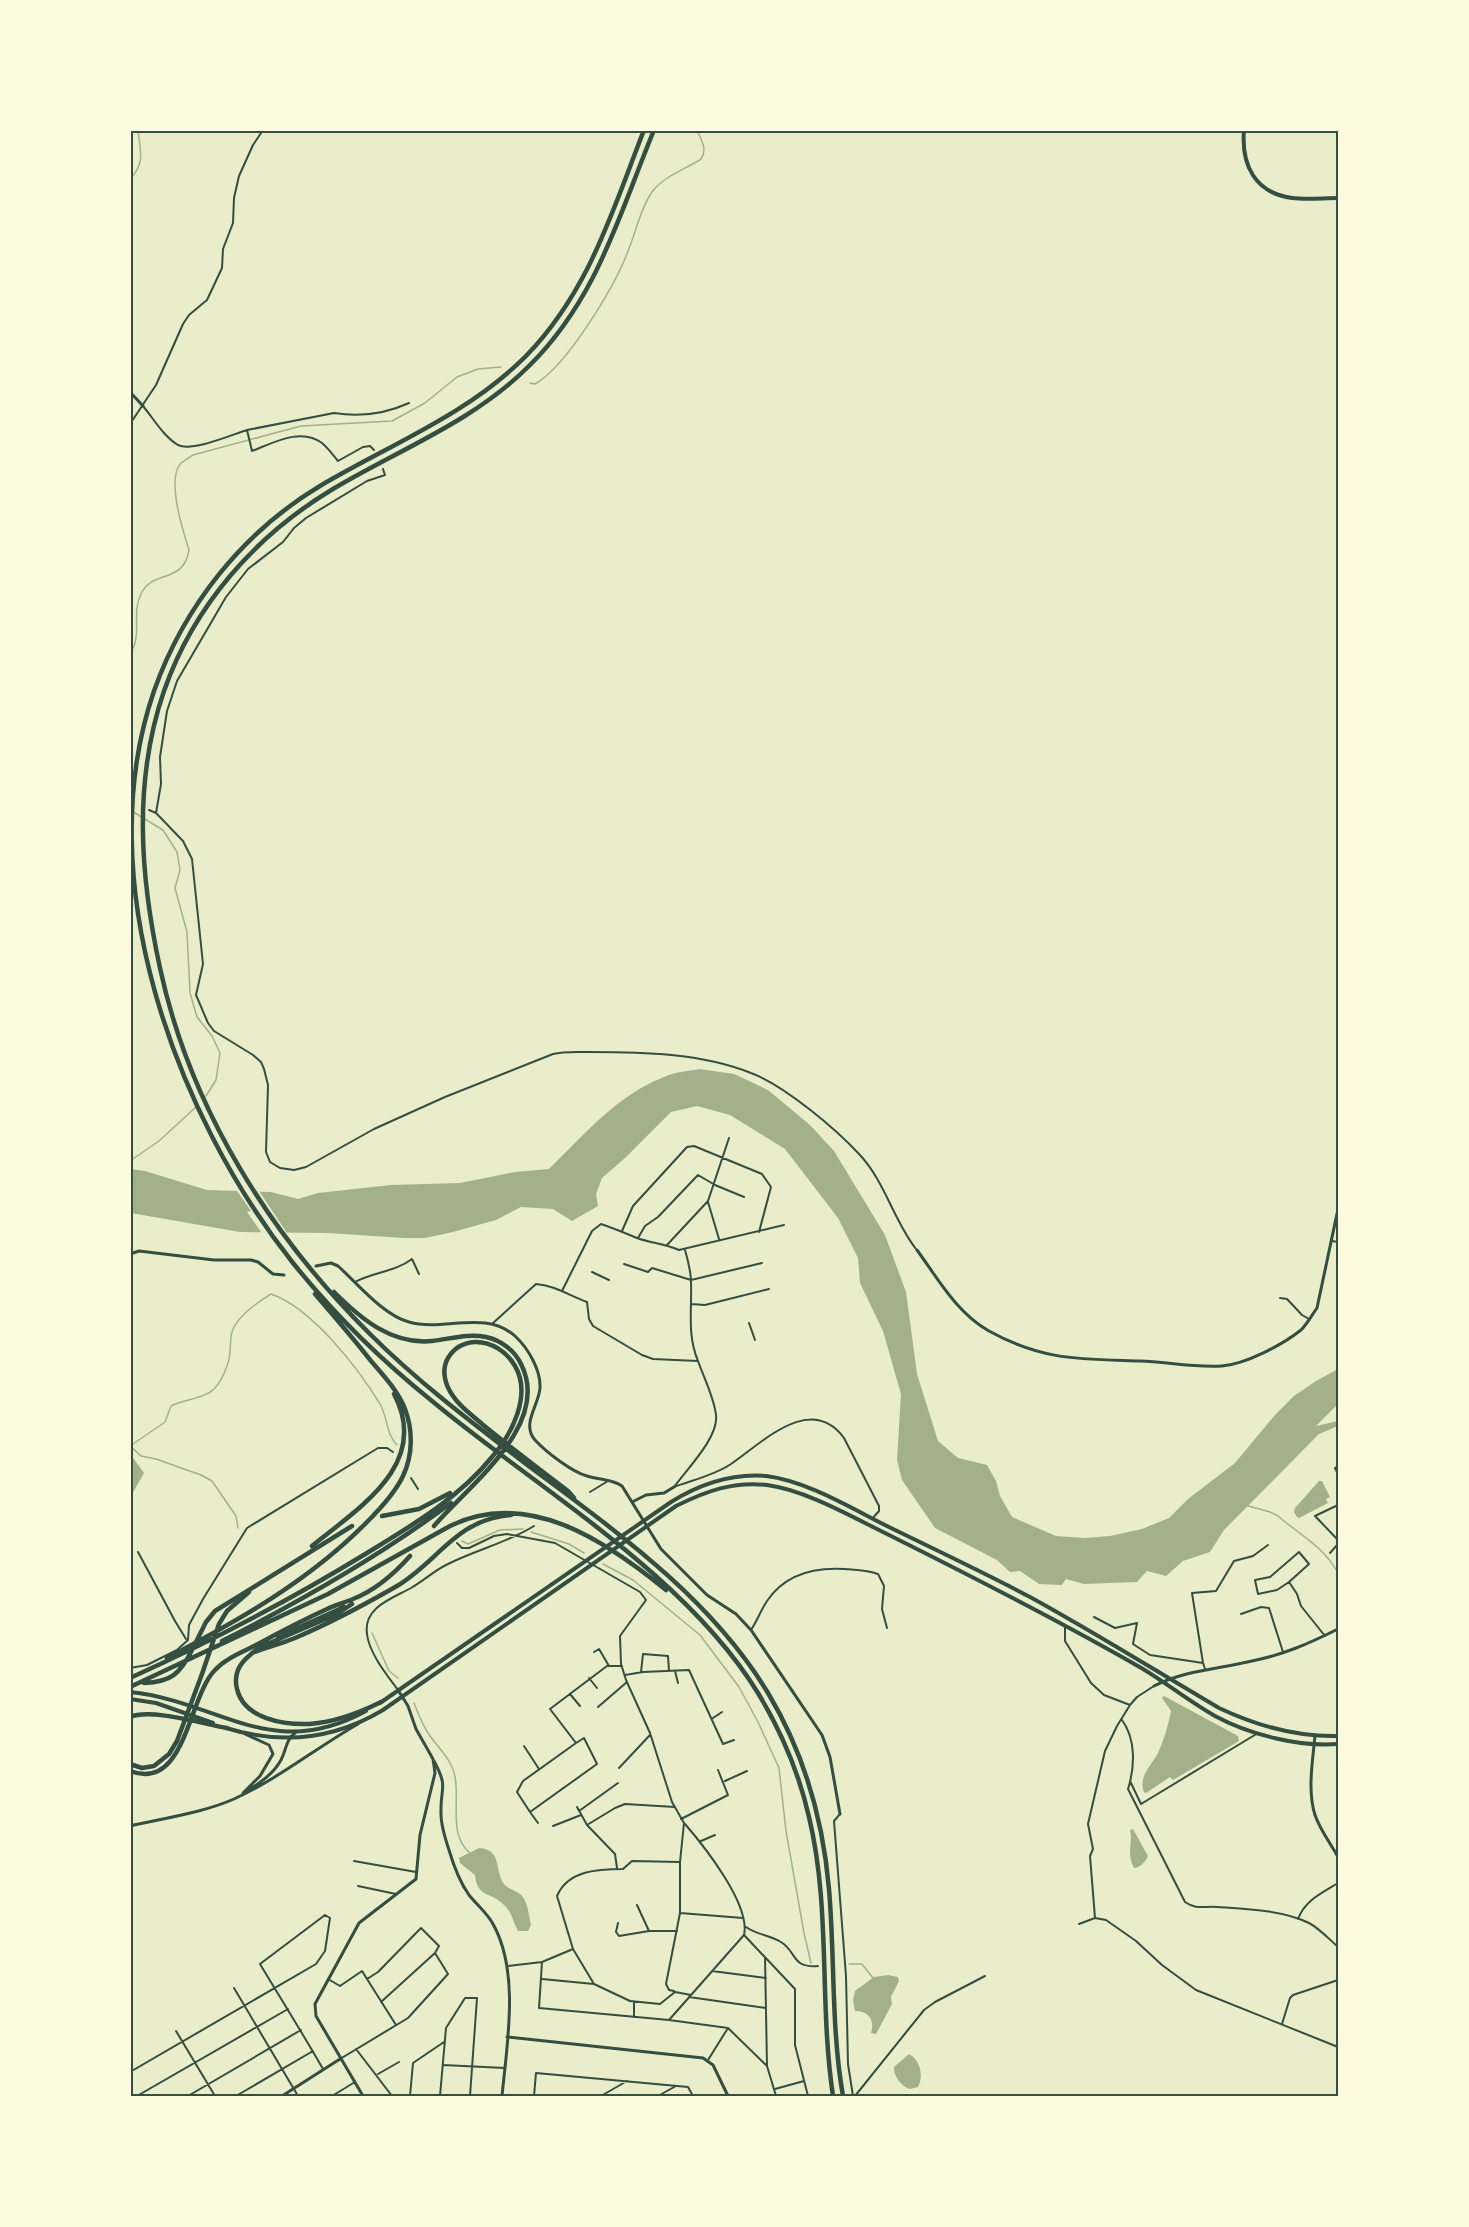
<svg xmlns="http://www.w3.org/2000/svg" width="1469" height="2227" viewBox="0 0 1469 2227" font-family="Karla,sans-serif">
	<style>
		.water { fill: #a3b18a }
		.pier { fill: #e9edc9 }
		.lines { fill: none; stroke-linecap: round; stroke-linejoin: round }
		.stream { stroke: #a3b18a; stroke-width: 1.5 }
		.minor { stroke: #344e41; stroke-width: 2 }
		.tertiary { stroke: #344e41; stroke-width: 3 }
		.primary { stroke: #344e41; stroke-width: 4 }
		.trunk { stroke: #344e41; stroke-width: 4 }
		.motorway { stroke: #344e41; stroke-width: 4.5 }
		.neatline { fill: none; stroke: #344e41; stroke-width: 2 }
	</style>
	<rect width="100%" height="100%" fill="#e9edc9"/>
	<path class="water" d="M700 1069 734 1074 768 1090 810 1125 834 1151 885 1235 906 1292 917 1374 938 1441 958 1458 987 1465 996 1481 1000 1496 1012 1517 1056 1536 1085 1538 1110 1536 1142 1529 1169 1518 1188 1499 1235 1463 1275 1415 1294 1396 1316 1381 1338 1369V1404L1316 1426 1338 1421V1426L1319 1434 1224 1530 1210 1552 1183 1561 1166 1576 1147 1571 1137 1582 1084 1584 1066 1579 1062 1585 1039 1584 1020 1571 1010 1572 997 1560 935 1528 902 1480 897 1460 901 1394 883 1331 860 1283 858 1258 838 1218 785 1149 730 1115 697 1106 671 1112 625 1158 602 1178 596 1194 598 1206 572 1221 553 1209 521 1207 496 1220 453 1232 425 1238H403L329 1233 240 1232 131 1213 130 1169 145 1171 207 1190 271 1192 298 1199 318 1193 391 1185 460 1183 515 1172 549 1169C584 1135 617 1095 664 1077 675 1072 688 1071 700 1069Z
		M131 1455 144 1473 131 1496Z
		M1319 1481H1322L1330 1497 1326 1499 1328 1503 1299 1518 1297 1517 1294 1512 1295 1508Z
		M1164 1696 1238 1736 1239 1741 1173 1780 1170 1777 1146 1793 1144 1792C1138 1777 1151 1766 1158 1753 1164 1740 1168 1726 1171 1711L1162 1698Z
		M1133 1829 1148 1856C1146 1861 1140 1868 1134 1868 1126 1851 1133 1847 1130 1830Z
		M479 1848C503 1850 494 1870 504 1884 508 1889 515 1890 520 1894 528 1900 529 1917 531 1925L528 1931H518C513 1922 512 1912 504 1905 491 1891 477 1898 475 1875L460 1863 459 1858Z
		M888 1975 898 1977 899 1981 891 1997 892 2004 876 2034 871 2033C875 2020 869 2011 855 2011L853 2000 855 1991 874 1977Z
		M909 2054C920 2060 924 2075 918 2087L910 2089C902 2087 893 2076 894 2067Z"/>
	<path class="pier" d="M235 1188H257L289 1236H264L247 1212 251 1211Z"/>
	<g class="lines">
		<path class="stream" d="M130 179C146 163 140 150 138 130
			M530 383 535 384C567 366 615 286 628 251 636 232 640 209 652 192 664 176 684 170 701 159 708 149 701 140 697 130
			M130 653C143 636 131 613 141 594 154 568 183 585 189 550 183 531 166 479 181 463 185 460 190 457 193 455L301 426 392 421 425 403 457 377 478 369 501 367
			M130 810 163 830 177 852 180 870 175 888 187 932 190 993 197 1017 212 1036 220 1053 216 1080 206 1096
			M130 1161 159 1141 197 1106
			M130 1446 165 1422 171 1406C184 1399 204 1399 214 1389 222 1381 230 1362 230 1351 231 1344 230 1338 232 1332 237 1316 258 1302 271 1294 312 1308 358 1368 380 1404 388 1418 386 1434 397 1445
			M130 1446 141 1456 156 1459 201 1475 212 1481 236 1516 238 1528
			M1245 1505 1270 1512 1278 1516C1301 1536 1323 1546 1338 1573
			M531 1532 569 1544 584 1553
			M462 1541 468 1544 500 1530 523 1529
			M603 1564 633 1580 700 1635 739 1687 758 1722 779 1768 786 1831 804 1933 811 1963
			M372 1633 389 1671 398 1678
			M414 1703C418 1713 422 1724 428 1733 437 1747 452 1759 455 1777 460 1801 448 1835 470 1853
			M849 1964H862L873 1978"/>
		<path class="minor" d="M143 406C153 418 164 437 178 445 192 452 231 435 247 430L252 451C273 443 301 427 322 443 328 448 333 455 338 461L363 447 370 446 374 450
			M130 424 156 385 183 324 189 315 207 300 222 268 223 249 233 223 234 198 239 176 253 145 263 130
			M247 430 334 413C359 417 385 414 409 403
			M130 692V699
			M149 810 156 813 183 841 192 859 203 964 196 995 208 1023 214 1031 253 1055 261 1062 264 1069 268 1085 266 1152 270 1162 280 1168 294 1170 306 1167 374 1129 445 1097 553 1054C565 1051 576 1052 589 1052 643 1052 701 1053 751 1073 784 1085 836 1129 860 1155 885 1182 894 1221 916 1249
			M156 813 161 784 160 757 167 711 177 681 226 597 248 569 283 542 294 528 306 518 367 481 385 475 383 469
			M708 1202 719 1239
			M622 1231 633 1206 687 1147 694 1146 762 1174 771 1187 759 1232
			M638 1238 645 1226 658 1217 698 1175 715 1185 744 1197
			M1332 1241 1338 1242
			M667 1245 708 1201 729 1138
			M685 1250C688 1261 691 1271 691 1282 692 1310 687 1335 698 1361
			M624 1264 648 1272 652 1268 691 1280 762 1263
			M592 1272 609 1280
			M355 1282C373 1272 395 1272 412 1259L419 1274
			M562 1291 592 1231 601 1224C613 1228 625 1233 637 1238 651 1243 665 1244 679 1250L784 1225
			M1280 1298 1287 1299 1302 1315 1309 1319
			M691 1304 705 1305 769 1289
			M749 1323 755 1340
			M492 1324 536 1284C554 1285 570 1296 587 1302L589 1319 593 1326 642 1355 653 1359 698 1361C704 1378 714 1397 716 1415 719 1437 687 1469 674 1487
			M1338 1466 1335 1468 1338 1474
			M411 1478 418 1489
			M674 1487C693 1480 715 1475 731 1464 761 1444 810 1392 844 1438L879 1506V1511L872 1519
			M590 1492 608 1481
			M1338 1505 1315 1516 1338 1540
			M457 1543 462 1548H469L494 1536 507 1534 555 1543 640 1592 646 1600 620 1636 621 1664 626 1680 650 1733 672 1802 684 1823 680 1862 632 1861 623 1869C599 1869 568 1870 557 1896L573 1949 542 1962 507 1966
			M138 1552 175 1621 186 1639
			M1330 1553 1338 1544
			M1289 1582 1309 1564 1299 1552 1270 1577 1255 1580 1258 1594 1277 1590 1289 1582 1297 1594 1301 1606 1325 1636
			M1241 1614 1261 1607 1269 1608 1283 1652
			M1094 1617 1115 1628 1137 1623 1133 1644 1150 1655 1203 1663 1205 1669
			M1065 1625V1641L1091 1683 1104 1695 1130 1705
			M751 1630C757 1621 761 1610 767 1601 785 1574 815 1567 845 1569 856 1570 867 1570 878 1574L884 1586 882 1609 887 1628
			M594 1652 599 1649 609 1666
			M1203 1663 1192 1593 1216 1591 1234 1561 1253 1556 1268 1545
			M130 1668 147 1665 177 1650 188 1640 189 1625 203 1599 247 1528 378 1448H387L393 1452
			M675 1671 678 1683
			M641 1672 643 1654 668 1656 669 1671
			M625 1675 643 1672 689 1670 723 1744 734 1740
			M589 1678 597 1688
			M398 1690C387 1675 369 1653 367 1634 363 1607 393 1598 411 1588 423 1581 434 1571 446 1565 475 1550 507 1543 534 1526
			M570 1694 580 1706
			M598 1707 627 1682
			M713 1718 722 1712
			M1122 1720C1136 1739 1135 1767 1128 1789L1185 1902C1196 1910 1204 1906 1217 1907 1246 1909 1282 1910 1309 1923 1320 1929 1329 1939 1338 1947
			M576 1743 523 1781 517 1792 530 1812 597 1764 584 1738 576 1743 550 1709 607 1666H622
			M524 1746 539 1769
			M619 1768 650 1735
			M725 1781 747 1771
			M1130 1781 1141 1804 1258 1733
			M577 1807 587 1825
			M579 1811 618 1783
			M530 1812 538 1823
			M840 1814 834 1821 846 1976 848 2064 853 2096
			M681 1819 728 1795 718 1770
			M685 1824C704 1846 751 1905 744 1935L795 1989V2045L808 2096
			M553 1826 581 1815
			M701 1841 715 1835
			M354 1861 416 1872
			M617 1868 615 1854 587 1825 615 1808 625 1804 675 1807
			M358 1886 396 1894
			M637 1905 649 1931
			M680 1913 743 1918
			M1095 1918 1090 1856 1093 1849 1088 1824 1105 1751 1117 1726 1130 1705 1137 1697 1154 1686
			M1298 1919C1305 1900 1322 1893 1338 1883
			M618 1923 616 1932 619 1936 649 1931H677
			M1079 1924 1095 1918 1106 1920 1136 1941 1162 1965 1196 1990 1338 2047
			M746 1927C757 1935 770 1935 781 1942 798 1953 791 1968 818 1966
			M573 1949 594 1984
			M765 1957 767 2066 776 2096
			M542 1962 539 2008 669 2020 728 2028 767 2066
			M712 1971 766 1978
			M328 1979 340 1986 362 1971 367 1979 378 1972 421 1928 439 1946 435 1953 448 1974 408 2018 340 2059
			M367 1979 396 2025
			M542 1979 594 1984 630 2001 660 2004 675 1992 691 1995
			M234 1988 298 2096
			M674 1991 669 1990 666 1984 680 1913V1862
			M689 1997 766 2008
			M381 2002 435 1953
			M634 2017V2002
			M669 2020 744 1935
			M1282 2024 1290 1998 1293 1995 1338 1980
			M176 2031 215 2096
			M356 2049 392 2096
			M708 2060 728 2028
			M443 2065 505 2068
			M130 2072 316 1964 325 1951 330 1918 325 1915 260 1964C281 1999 303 2034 323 2069
			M378 2074 399 2062
			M775 2089 804 2081
			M130 2096H131
			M137 2096 288 2009
			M188 2096 301 2030
			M236 2096 313 2051
			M332 2096 355 2082
			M410 2096 413 2063 444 2042
			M440 2096 446 2028 465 1998H477L470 2096
			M534 2096 536 2073 688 2087 693 2096
			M601 2096 627 2081
			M658 2096 676 2086
			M855 2096 924 2010 935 2002 985 1976"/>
		<path class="tertiary" d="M130 392 143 406
			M917 1250C938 1279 957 1313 989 1331 1043 1361 1081 1359 1140 1361 1167 1362 1195 1368 1222 1366 1246 1364 1282 1345 1301 1330 1307 1324 1312 1315 1317 1308L1338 1209
			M130 1254 139 1251 214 1260H251L258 1262 273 1274 284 1275
			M316 1266 331 1263 338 1266C358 1284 383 1315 409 1322 444 1332 485 1309 515 1336 528 1348 541 1370 540 1388 539 1405 521 1424 535 1440 546 1452 572 1472 587 1476 599 1480 612 1479 622 1486L661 1549 707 1595 736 1614 751 1630 822 1735 830 1757 840 1814
			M632 1502 646 1495 664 1493 674 1487
			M1154 1686C1185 1670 1219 1669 1252 1661 1283 1655 1310 1643 1338 1629
			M1315 1735C1313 1760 1307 1790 1315 1815 1320 1830 1331 1844 1338 1857
			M434 1761C449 1789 440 1786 441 1814 441 1826 445 1838 449 1850 454 1867 459 1881 469 1895 477 1905 487 1913 493 1924 520 1972 507 2044 502 2096
			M249 1790C261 1782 274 1773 281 1760 287 1748 285 1741 296 1732
			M243 1793 260 1776 273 1754 269 1745 245 1734
			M130 1826C165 1818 202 1813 234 1799 278 1779 316 1748 358 1724
			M507 2037 703 2058 713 2065 728 2096
			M282 2096 340 2059
			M363 2096 316 2016 315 2004 359 1923 416 1879 420 1835 435 1773 433 1759 416 1729 408 1706 398 1690"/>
		<path class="primary" d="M1244 130C1241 165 1255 193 1292 198 1307 200 1323 198 1338 198"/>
		<path class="trunk" d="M130 1692C219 1701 271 1763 366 1711
			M130 1699 156 1703 213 1723
			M380 1703 671 1502C700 1484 731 1473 766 1476 808 1481 854 1510 891 1528 938 1551 985 1573 1030 1597 1094 1632 1156 1671 1219 1708 1257 1726 1296 1737 1338 1736
			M226 1728C281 1745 333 1740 383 1710L676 1506C706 1491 734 1481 767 1485 806 1490 854 1518 889 1535 975 1578 1060 1621 1143 1669 1168 1684 1190 1702 1215 1716 1250 1735 1299 1747 1338 1744"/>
		<path class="motorway" d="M644 130C612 212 589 291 526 356 467 415 391 444 320 486 243 532 184 606 154 691 89 879 175 1114 293 1263 334 1314 381 1360 432 1401 538 1489 685 1574 758 1693 781 1731 799 1773 809 1817 831 1908 819 2004 833 2096
			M654 130C619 215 597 299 529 366 473 422 400 449 333 489 256 535 194 605 164 691 133 781 140 876 160 968 190 1108 270 1235 370 1334 419 1383 475 1425 530 1467 617 1532 711 1598 768 1693 804 1753 823 1819 829 1889 835 1958 831 2028 843 2096
			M334 1292C361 1319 392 1345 432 1341 450 1339 468 1333 486 1337 501 1340 515 1351 521 1364 552 1425 468 1486 434 1526
			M382 1516 419 1509 450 1493
			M312 1546C360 1507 431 1464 394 1394
			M278 1637 344 1607
			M222 1641C301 1601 380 1556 451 1503
			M196 1642 206 1622 215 1611 352 1526
			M267 1642C258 1649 246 1656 240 1666 236 1673 235 1681 237 1689 244 1719 284 1725 310 1724 335 1722 359 1713 381 1702
			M265 1645 337 1614 352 1604
			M252 1653C266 1647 281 1644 295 1638 330 1623 364 1605 397 1586 440 1560 455 1520 511 1515
			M167 1658C239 1620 309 1581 367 1522 380 1509 395 1493 403 1476 413 1455 413 1430 405 1409 398 1391 384 1376 371 1361 353 1338 334 1316 315 1294
			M130 1678C212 1641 290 1600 367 1553 411 1526 459 1498 492 1457 512 1434 532 1395 515 1366 507 1352 491 1341 474 1342 463 1343 454 1348 448 1358 441 1370 445 1385 453 1396 460 1407 472 1415 482 1424 510 1447 539 1469 568 1491L574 1498
			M144 1683C171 1682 180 1674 192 1650
			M130 1687 328 1594 450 1526C528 1488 606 1541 666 1590
			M130 1717C151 1708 204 1724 227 1728
			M130 1764 142 1768 154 1766 169 1754 177 1741 202 1674 219 1624 227 1611 249 1592
			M130 1771C186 1792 188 1697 215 1670 226 1658 243 1652 258 1644 280 1632 303 1620 327 1609 335 1605 344 1603 353 1599 376 1590 394 1574 410 1556"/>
	</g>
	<rect width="1469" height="2227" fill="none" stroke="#fefae0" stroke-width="264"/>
	<rect x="132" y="132" width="1205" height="1963" class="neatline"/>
</svg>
